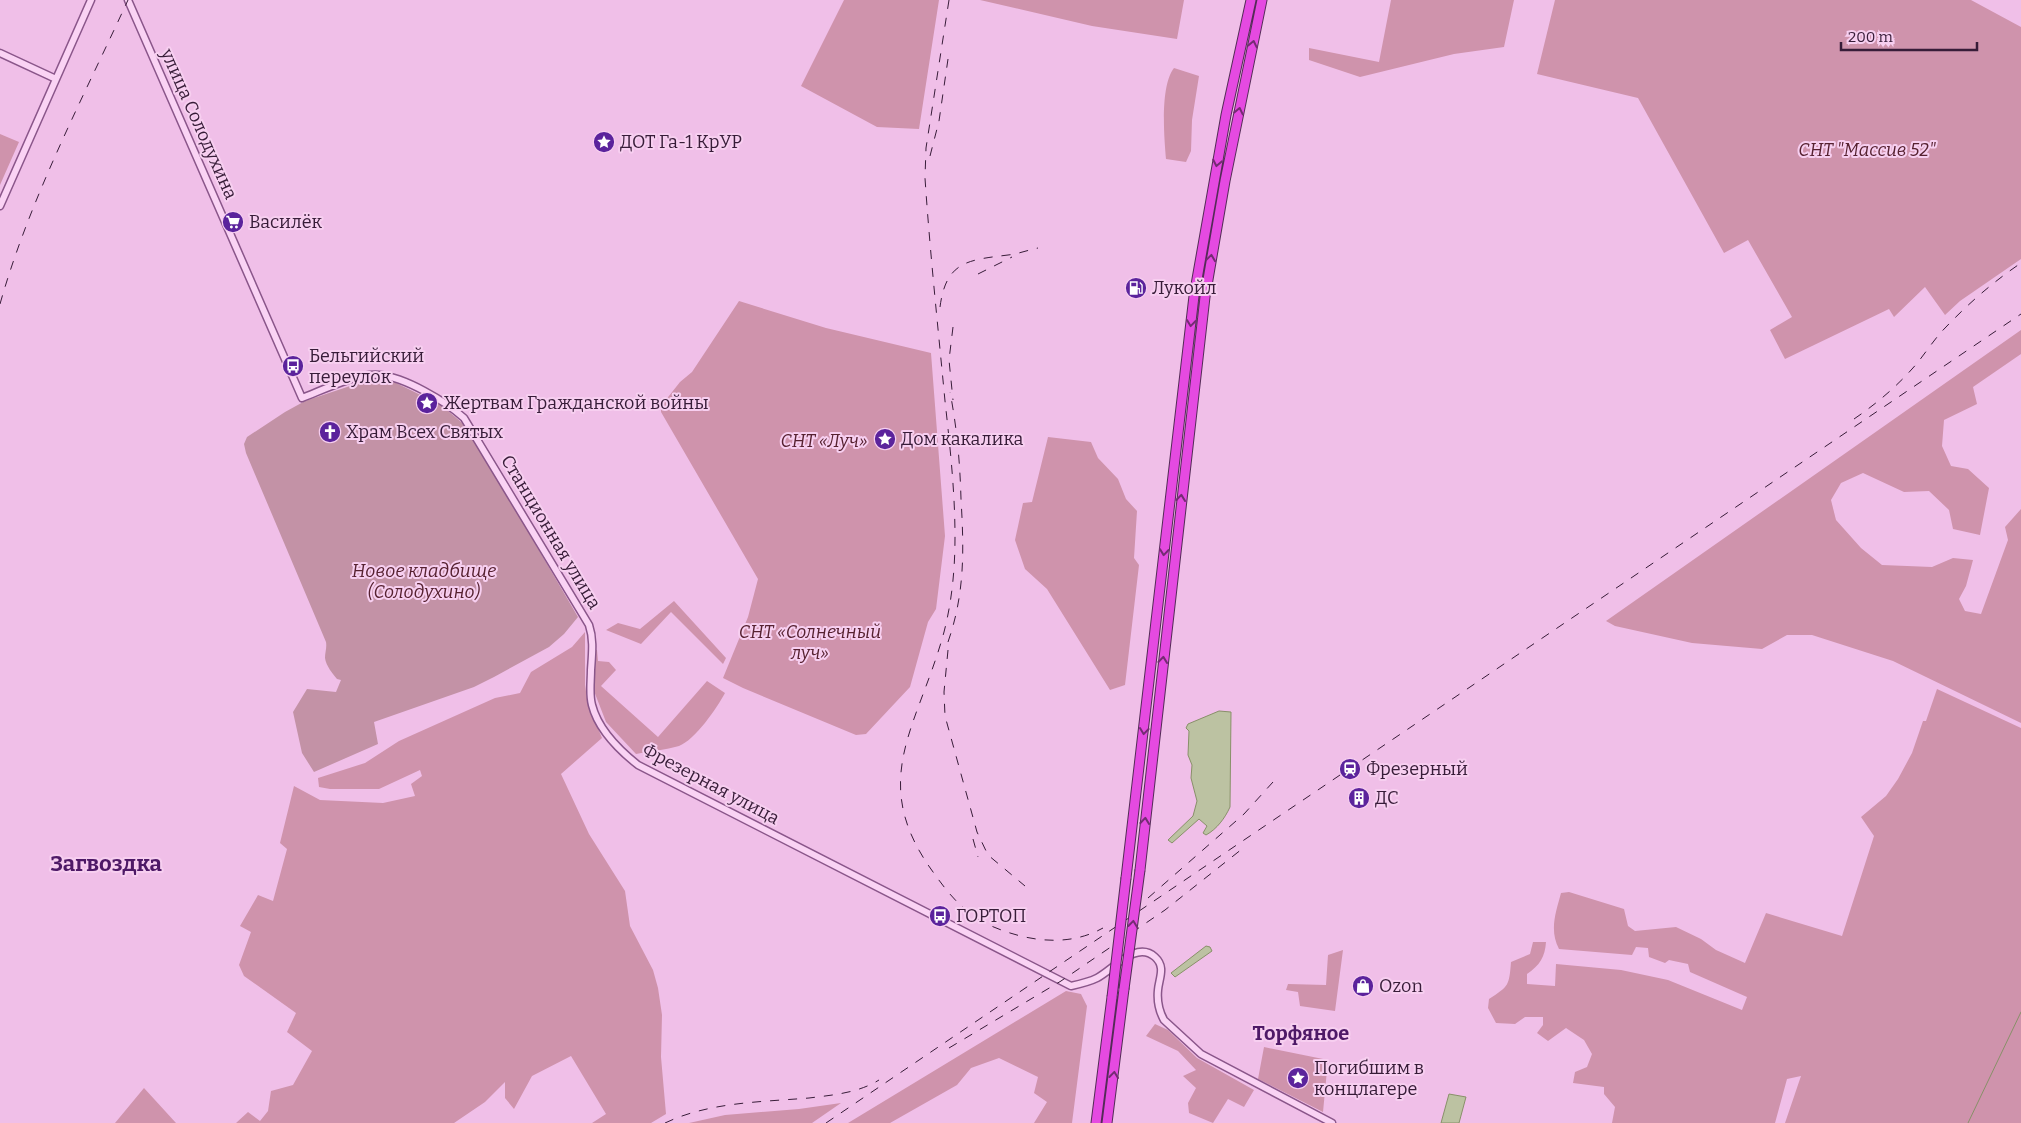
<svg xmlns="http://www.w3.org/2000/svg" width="2021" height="1123" viewBox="0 0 2021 1123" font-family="Bitter,serif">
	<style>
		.green { fill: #cf93ac }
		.cemetery { fill: #c392a6 }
		.water { fill: #bcc2a2; stroke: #889069 }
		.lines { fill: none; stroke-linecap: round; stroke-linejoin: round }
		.stream { stroke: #889069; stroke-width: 1 }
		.minor-casing { stroke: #8a568a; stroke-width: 9 }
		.highway-casing { stroke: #542b57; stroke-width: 11 }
		.minor { stroke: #fad3f4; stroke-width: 6 }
		.highway { stroke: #e54ae1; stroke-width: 9 }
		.rail { stroke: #371c38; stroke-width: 1; stroke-dasharray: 9 9; stroke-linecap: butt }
		.highway-bridge-casing { stroke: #542b57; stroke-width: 11; stroke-linecap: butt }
		.highway-bridge { stroke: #e54ae1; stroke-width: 9 }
		.oneway { stroke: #742c73 }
		.labels { text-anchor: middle; stroke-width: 4; stroke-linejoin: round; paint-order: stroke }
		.street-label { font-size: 18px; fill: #371c38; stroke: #f7cff0 }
		.poi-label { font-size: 18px; fill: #371c38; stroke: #f7cff0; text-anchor: start }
		.park-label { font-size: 18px; font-style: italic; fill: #562130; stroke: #f7cff0 }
		.quarter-label { font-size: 20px; font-weight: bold; fill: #4e1967; stroke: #f7cff0 }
		.district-label { font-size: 22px; font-weight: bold; fill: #4e1967; stroke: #f7cff0 }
	</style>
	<rect width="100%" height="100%" fill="#f0bfe8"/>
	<path class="green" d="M844 0H939L919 129 877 127 801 86Z
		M980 0H1184L1177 39 1092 26Z
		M1391 0H1514L1504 47 1454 54 1360 77 1309 60V48L1379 62Z
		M1555 0H1971L2021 27V259L1960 301 1945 315 1925 287 1894 317 1889 309 1785 359 1770 330 1792 317 1748 240 1724 253 1638 98 1537 74Z
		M1174 68 1199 76 1192 120 1191 151 1186 162 1166 159C1164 136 1160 86 1174 68Z
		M0 134 19 142 0 185Z
		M739 301 826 328 931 353 945 536 936 609 928 622 910 687 866 734 856 735 743 688 723 678 748 617 758 579 661 412V406L680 382 692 372Z
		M2021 330V354L1973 387 1977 404 1944 420 1942 446 1951 466 1968 469 1989 488 1980 535 1953 529 1949 510 1929 491 1904 492 1863 473 1841 483 1831 500 1836 520 1861 548 1882 565 1932 567 1953 558 1973 560 1966 586 1959 599 1965 611 1981 614 2008 540 2005 527 2021 509V723L1893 661 1812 635H1787L1762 649 1692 643 1615 626 1606 621Z
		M1048 437 1091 442 1098 458 1118 479 1126 499 1137 511 1134 558 1139 565 1125 685 1110 690 1047 589 1025 569 1015 540 1023 503 1032 502Z
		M674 601 726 658 723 664 671 612 641 644 606 630 618 623 640 629Z
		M585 632V685L588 704 602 738 561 774 589 834 625 891 630 926 653 970 658 988 662 1015 661 1057 666 1114 651 1123H592L606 1114 571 1056 532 1076 514 1109 505 1098V1082L485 1102 454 1123H236L248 1112 260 1121 268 1111 271 1091 293 1085 312 1051 287 1032 296 1013 244 976 239 965 251 932 240 926 258 895 273 901 287 849 280 843 294 786 320 800 383 803 415 796 411 784 422 776 420 770 379 789H330L319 787 318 778 365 763 399 741 495 698 520 693 531 672 572 647Z
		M595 650H597L598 661 609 662 616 670 601 686 658 737 707 681 725 693C717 708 695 740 679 746 666 750 650 751 636 754L606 722 594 691Z
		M1937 689 2021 728V1123H1785L1801 1076 1787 1079 1775 1123H1612L1615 1107 1604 1094V1087L1573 1083 1575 1072 1587 1067 1592 1054 1584 1040 1566 1028 1548 1041 1537 1033 1543 1025V1017H1525L1515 1024 1496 1023 1488 1008 1489 999C1509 986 1509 986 1511 962L1530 954 1533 942H1546C1545 957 1540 965 1527 974V984L1555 986 1556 964 1621 970 1668 980 1742 1010 1747 997 1690 972 1688 964 1669 960 1665 963 1649 957 1648 948 1636 947 1632 955 1559 949C1549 930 1556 912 1561 893L1569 892 1624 909 1628 926 1635 931 1676 927 1701 939 1716 950 1745 963 1766 913 1842 936 1874 836 1861 817 1886 796 1898 779 1912 753 1923 721H1926Z
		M1343 950 1335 1011 1300 1006 1298 992 1286 990 1288 984 1326 985 1328 955Z
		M1066 991 1081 994 1087 1006 1072 1123H1034L1047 1102 1034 1093 1038 1077 999 1058 971 1068 957 1085 890 1123H848Z
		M1155 1024 1168 1030 1197 1058 1254 1090 1244 1107 1228 1099 1213 1123 1189 1113 1188 1103 1196 1088 1183 1076 1196 1070 1178 1051 1146 1036Z
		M1264 1047 1328 1060 1323 1112 1258 1079Z
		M144 1088 176 1123H115Z
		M841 1103 812 1123H689L725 1115 799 1109Z"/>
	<path class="cemetery" d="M371 379 374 383 392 381 441 405 467 427 578 617 564 634 549 647 494 677 474 687 374 722 378 744 314 772 302 753 293 712 307 689 336 692 341 680 337 679C333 674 326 666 325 658 325 652 327 648 326 642L246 453 244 444 247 437 285 412 305 401Z"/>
	<path class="water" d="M1219 711 1231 712 1230 807C1225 818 1217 829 1206 835L1203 833 1207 826 1199 819 1172 843 1168 840 1193 816 1197 801 1191 778 1192 765 1188 755 1189 731 1186 728 1188 724Z
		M1206 946 1210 947 1212 951 1175 977 1171 973Z
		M1449 1094 1466 1097 1459 1123H1441Z"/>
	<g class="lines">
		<path class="stream" d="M1968 1123 2021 1012"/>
		<g class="minor-casing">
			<path id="minor" d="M128 0 302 398C323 390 357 373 379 375 405 377 445 401 464 418L589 625C594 640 592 654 591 670 591 682 589 694 592 705 598 729 619 750 638 765L1071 986C1080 984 1089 982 1097 978 1113 970 1136 940 1155 957 1166 967 1159 978 1158 990 1157 1000 1159 1011 1164 1020L1201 1054 1332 1123
				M0 53 56 79
				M0 206 91 0"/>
		</g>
		<g class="highway-casing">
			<path id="highway" d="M1140 870 1205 297 1225 181 1262 0
				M1126 878 1194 296 1226 115 1251 0
				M1096 1123 1112 997
				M1107 1123 1124 989"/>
		</g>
		<use href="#minor" class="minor"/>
		<use href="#highway" class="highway"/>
		<path class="rail" d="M949 0 926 148 925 178C930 253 938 327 945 401 950 446 955 492 955 537 955 569 952 601 944 632 918 728 865 782 936 876 950 896 967 915 989 925 1025 941 1067 948 1103 928
			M930 156 939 121 948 59
			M978 274 1012 257
			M0 304C30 198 82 100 128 0
			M940 307C946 261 968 260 1008 255 1018 254 1028 250 1038 248
			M953 327 949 360 953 400
			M1854 419C1876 404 1895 388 1912 369 1924 356 1933 340 1946 327 1969 303 1993 282 2021 263
			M948 642C965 593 964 550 961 499 960 463 957 428 950 392
			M948 650 944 692 945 716 977 832 988 855 1025 886
			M973 839 978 857
			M1148 898 1244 814 1273 782
			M949 1048 1061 981 1165 910 1242 849
			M665 1123C709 1102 761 1102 809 1098 833 1095 858 1093 879 1080
			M826 1123 2021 314"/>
		<g class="highway-bridge-casing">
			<path id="highway-bridge" d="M1124 989 1140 870
				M1112 997 1126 878"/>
		</g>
		<use href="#highway-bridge" class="highway-bridge"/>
	</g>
	<defs><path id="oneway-chevron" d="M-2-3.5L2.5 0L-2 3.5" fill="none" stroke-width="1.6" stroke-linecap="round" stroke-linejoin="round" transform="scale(1.25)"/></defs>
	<g class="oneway">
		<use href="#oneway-chevron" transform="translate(1253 44) rotate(-78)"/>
		<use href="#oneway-chevron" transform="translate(1239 111) rotate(-78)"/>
		<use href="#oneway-chevron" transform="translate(1217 163) rotate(101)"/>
		<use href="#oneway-chevron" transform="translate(1211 258) rotate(-82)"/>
		<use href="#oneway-chevron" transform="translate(1191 323) rotate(97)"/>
		<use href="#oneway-chevron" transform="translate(1181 498) rotate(-84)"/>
		<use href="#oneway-chevron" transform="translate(1164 552) rotate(96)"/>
		<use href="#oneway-chevron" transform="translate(1163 660) rotate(-84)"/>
		<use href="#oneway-chevron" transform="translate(1144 731) rotate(97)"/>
		<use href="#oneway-chevron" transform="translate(1145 821) rotate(-84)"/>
		<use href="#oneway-chevron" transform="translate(1133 924) rotate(-83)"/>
		<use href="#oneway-chevron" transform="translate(1114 1075) rotate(-83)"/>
	</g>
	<defs>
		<g id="sight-disc" transform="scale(1.125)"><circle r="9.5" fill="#5b239c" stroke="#f7cff0"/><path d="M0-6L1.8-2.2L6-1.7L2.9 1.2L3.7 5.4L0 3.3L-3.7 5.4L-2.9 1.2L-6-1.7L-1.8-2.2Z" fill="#fff"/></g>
		<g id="supermarket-disc" transform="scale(1.125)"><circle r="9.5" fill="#5b239c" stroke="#f7cff0"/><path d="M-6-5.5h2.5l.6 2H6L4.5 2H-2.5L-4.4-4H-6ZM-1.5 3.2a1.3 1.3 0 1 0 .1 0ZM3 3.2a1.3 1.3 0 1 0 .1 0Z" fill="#fff"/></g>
		<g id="fuel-disc" transform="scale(1.125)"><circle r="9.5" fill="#5b239c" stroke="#f7cff0"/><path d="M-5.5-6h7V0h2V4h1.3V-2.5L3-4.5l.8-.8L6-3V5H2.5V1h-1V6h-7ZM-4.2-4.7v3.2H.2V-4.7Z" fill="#fff"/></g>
		<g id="bus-disc" transform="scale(1.125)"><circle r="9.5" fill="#5b239c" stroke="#f7cff0"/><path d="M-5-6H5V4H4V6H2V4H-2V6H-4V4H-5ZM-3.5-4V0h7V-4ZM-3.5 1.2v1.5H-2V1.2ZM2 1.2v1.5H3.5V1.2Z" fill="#fff"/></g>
		<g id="church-disc" transform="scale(1.125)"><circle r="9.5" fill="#5b239c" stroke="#f7cff0"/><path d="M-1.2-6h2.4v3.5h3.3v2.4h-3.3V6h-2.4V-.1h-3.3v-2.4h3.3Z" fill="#fff"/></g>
		<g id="station-disc" transform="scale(1.125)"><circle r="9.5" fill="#5b239c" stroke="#f7cff0"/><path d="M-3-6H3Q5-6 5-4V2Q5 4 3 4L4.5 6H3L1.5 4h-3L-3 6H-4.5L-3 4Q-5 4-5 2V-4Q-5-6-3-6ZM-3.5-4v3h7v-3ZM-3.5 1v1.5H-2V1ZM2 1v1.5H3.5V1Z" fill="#fff"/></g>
		<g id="building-disc" transform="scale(1.125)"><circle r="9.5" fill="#5b239c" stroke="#f7cff0"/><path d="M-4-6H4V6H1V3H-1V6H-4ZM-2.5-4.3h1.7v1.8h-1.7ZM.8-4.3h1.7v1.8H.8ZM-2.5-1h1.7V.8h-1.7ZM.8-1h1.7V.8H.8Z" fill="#fff"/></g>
		<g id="shop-disc" transform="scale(1.125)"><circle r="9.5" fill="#5b239c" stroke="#f7cff0"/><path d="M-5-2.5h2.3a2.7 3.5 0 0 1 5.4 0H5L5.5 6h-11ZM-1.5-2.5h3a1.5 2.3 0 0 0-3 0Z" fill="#fff"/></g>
	</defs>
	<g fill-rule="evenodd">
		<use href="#sight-disc" x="604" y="142"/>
		<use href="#supermarket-disc" x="233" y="222"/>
		<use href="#fuel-disc" x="1136" y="288"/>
		<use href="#bus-disc" x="293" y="366"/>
		<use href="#sight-disc" x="427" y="403"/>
		<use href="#church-disc" x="330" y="432"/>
		<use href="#sight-disc" x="885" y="439"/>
		<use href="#station-disc" x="1350" y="769"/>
		<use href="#building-disc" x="1359" y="798"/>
		<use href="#bus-disc" x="940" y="916"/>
		<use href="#shop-disc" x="1363" y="986"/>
		<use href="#sight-disc" x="1298" y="1078"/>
	</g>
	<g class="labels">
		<g class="street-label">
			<text transform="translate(199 124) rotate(66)" y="6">улица Солодухина</text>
			<text transform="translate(551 532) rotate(59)" y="6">Станционная улица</text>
			<text transform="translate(711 784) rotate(28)" y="6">Фрезерная улица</text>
		</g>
		<g class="poi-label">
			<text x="620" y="148">ДОТ Га-1 КрУР</text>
			<text x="249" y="228">Василёк</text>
			<text x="1152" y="294">Лукойл</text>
			<text x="309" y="362">Бельгийский<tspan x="309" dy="21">переулок</tspan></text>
			<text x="443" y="409">Жертвам Гражданской войны</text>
			<text x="346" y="438">Храм Всех Святых</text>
			<text x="901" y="445">Дом какалика</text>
			<text x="1366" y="775">Фрезерный</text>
			<text x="1375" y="804">ДС</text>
			<text x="956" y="922">ГОРТОП</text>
			<text x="1379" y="992">Ozon</text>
			<text x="1314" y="1074">Погибшим в<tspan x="1314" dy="21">концлагере</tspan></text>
		</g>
		<g class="park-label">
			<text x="1867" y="156">СНТ "Массив 52"</text>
			<text x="824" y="447">СНТ «Луч»</text>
			<text x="424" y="577">Новое кладбище<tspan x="424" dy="21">(Солодухино)</tspan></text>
			<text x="810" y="638">СНТ «Солнечный<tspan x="810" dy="21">луч»</tspan></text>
		</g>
		<g class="quarter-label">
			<text x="1301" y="1040">Торфяное</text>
		</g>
		<g class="district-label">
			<text x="106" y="871">Загвоздка</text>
		</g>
	</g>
	<path d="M1841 42v8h136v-8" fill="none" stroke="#371c38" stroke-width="2.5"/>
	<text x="1848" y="42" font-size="15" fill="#371c38" stroke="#f7cff0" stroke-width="4" paint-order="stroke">200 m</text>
</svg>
